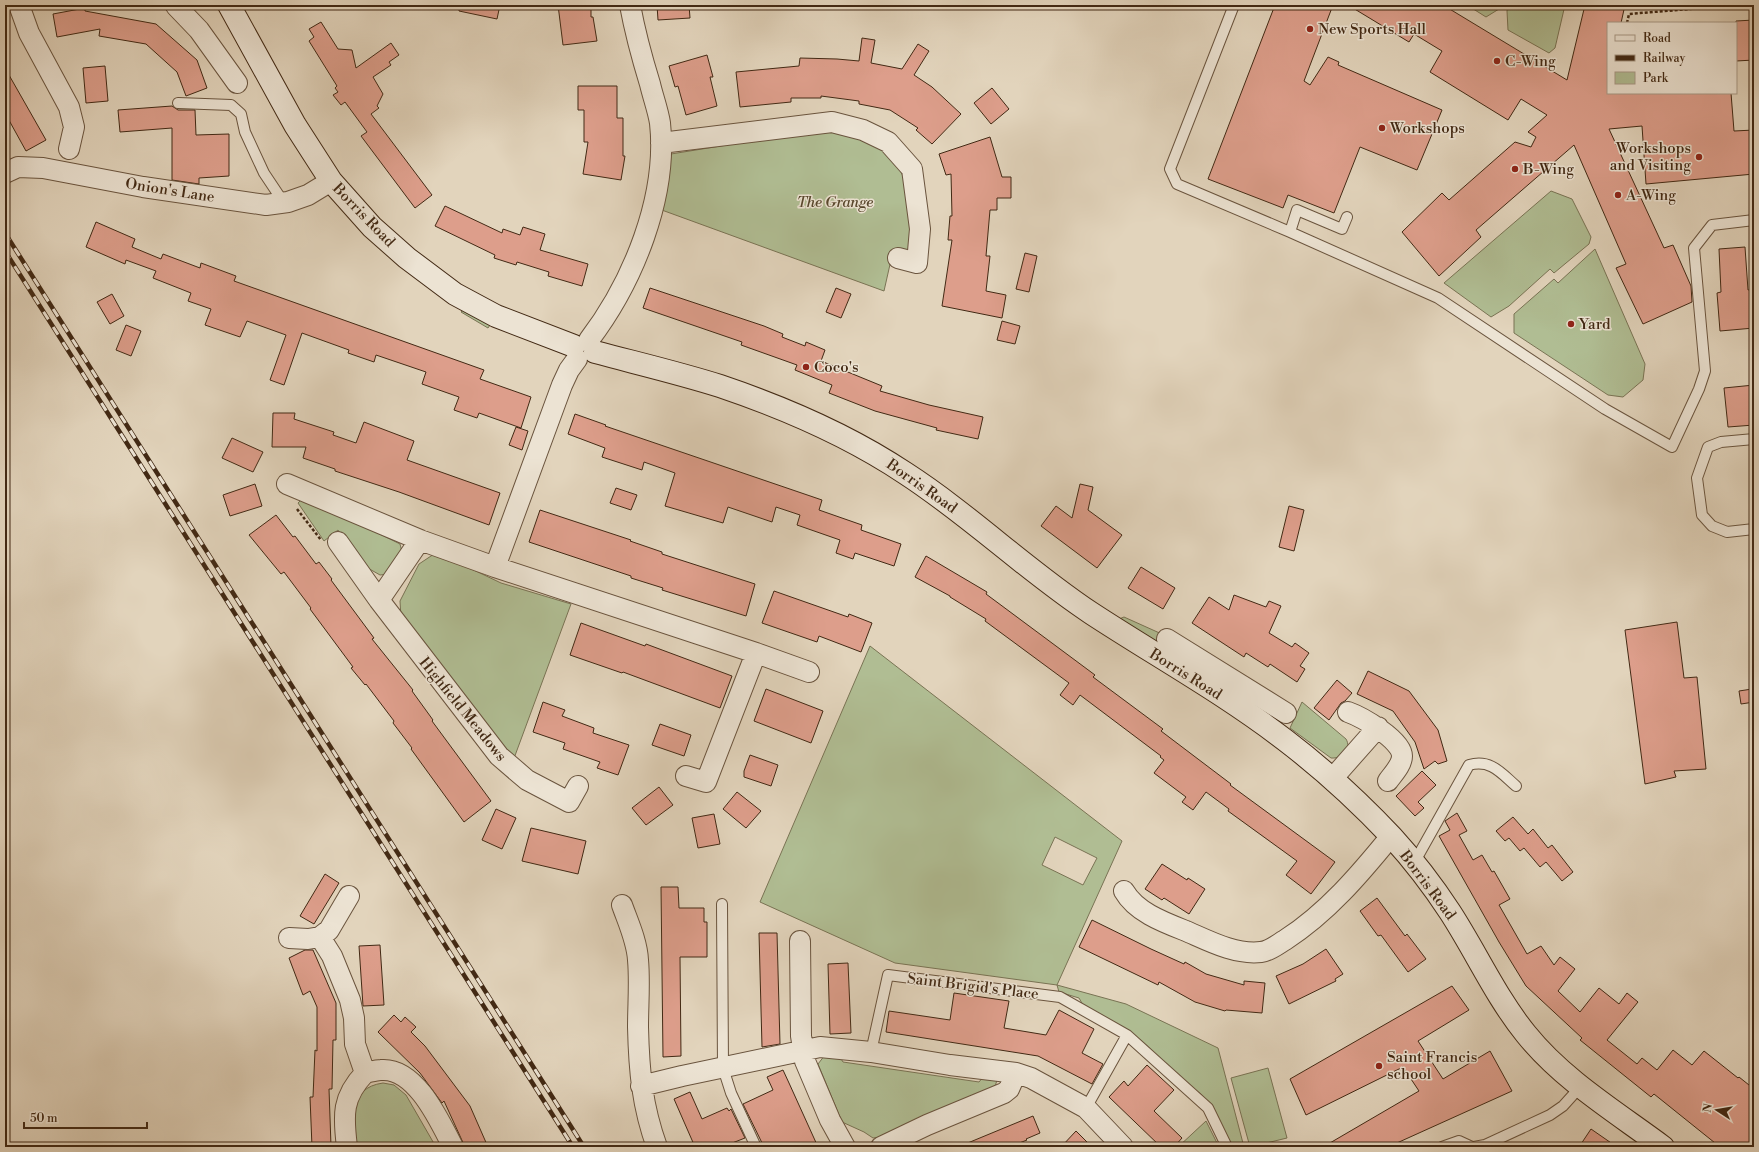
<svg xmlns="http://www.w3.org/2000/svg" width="1759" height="1152" viewBox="0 0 1759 1152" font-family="'Libre Bodoni',serif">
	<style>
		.green { fill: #b0bd93; stroke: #797354; fill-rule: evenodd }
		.building { fill: #dd9e8b; stroke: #422914 }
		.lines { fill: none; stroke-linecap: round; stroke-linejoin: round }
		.lane-casing { stroke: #6a543e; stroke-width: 12 }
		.street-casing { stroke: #6a543e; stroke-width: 22 }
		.secondary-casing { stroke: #422914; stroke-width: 24 }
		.path { stroke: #422914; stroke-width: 2.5; stroke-dasharray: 3 2; stroke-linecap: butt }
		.lane { stroke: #ece3d3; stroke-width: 10 }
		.street { stroke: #ece3d3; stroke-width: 20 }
		.secondary { stroke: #ece3d3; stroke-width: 22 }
		.rail-casing { stroke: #422914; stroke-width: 4.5 }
		.rail { stroke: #ece3d3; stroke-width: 3; stroke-dasharray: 9; stroke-linecap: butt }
		.poi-dot { fill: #8f2418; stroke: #ece3d3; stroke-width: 1.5 }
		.labels { text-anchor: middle; stroke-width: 3; stroke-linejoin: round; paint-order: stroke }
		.poi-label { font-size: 15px; fill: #422914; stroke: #ece3d3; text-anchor: start }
		.street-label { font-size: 15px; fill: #422914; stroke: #ece3d3 }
		.park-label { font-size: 15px; font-style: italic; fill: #58472d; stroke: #ece3d3 }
	</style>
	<rect width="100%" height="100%" fill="#e2d4bc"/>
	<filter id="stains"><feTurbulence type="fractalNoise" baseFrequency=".005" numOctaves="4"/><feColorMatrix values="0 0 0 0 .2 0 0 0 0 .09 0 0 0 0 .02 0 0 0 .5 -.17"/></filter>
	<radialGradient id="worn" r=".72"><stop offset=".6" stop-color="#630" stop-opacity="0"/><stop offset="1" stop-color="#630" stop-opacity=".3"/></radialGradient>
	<path class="green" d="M1467 5H1500L1499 9 1486 17Z
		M1508 5H1565L1555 48 1549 53 1508 30 1507 11Z
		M820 130C831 132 843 132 853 136 869 141 890 151 898 166 912 189 911 227 910 253L893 251 884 291 659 209 671 154Z
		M1551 191 1572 199 1591 237 1589 244 1554 273 1550 269 1509 306 1491 317 1444 283Z
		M1595 249 1645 364 1643 380 1623 397 1608 395 1514 333V314L1554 279 1558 283Z
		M465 308 490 325 488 328 461 312Z
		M301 500 368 528 400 544 402 552 389 574 380 575 366 567 338 530 324 541 298 503Z
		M434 554 459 563 501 583 571 604 513 761 401 618 400 601 419 564Z
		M1124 617 1164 635 1160 645 1119 619Z
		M870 646 1122 841 1057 985 1126 1004 1218 1048 1244 1147H1232L1201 1094 1192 1088 1142 1041 1083 1005 1079 998 1059 992 1057 985 895 963 760 902ZM1055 837 1097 858 1083 885 1042 865Z
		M1302 702 1346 739C1352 749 1342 759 1331 758L1290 728Z
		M838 1054 843 1062 979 1082 984 1076 997 1080 994 1090 881 1137 873 1138 864 1132 842 1122 818 1064 825 1055Z
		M1268 1068 1287 1138 1250 1147 1231 1078Z
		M383 1083 394 1085 406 1095 436 1147H356C354 1120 347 1088 383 1083Z
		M1206 1121 1219 1147H1178Z"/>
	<path class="building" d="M459 5H500L497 19 459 11Z
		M558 5H591V17H593L597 41 563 45Z
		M657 5H689L690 18 658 20Z
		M1275 5H1333L1304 81 1310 85 1328 57 1339 62 1338 65 1442 110 1417 170 1360 147 1334 213 1288 195 1283 208 1208 179Z
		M1348 5H1443L1567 80 1585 5H1625L1621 23H1608V93H1731L1734 131 1754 130V174L1646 184 1642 126 1609 129 1664 248 1673 245 1691 286 1692 302 1643 324 1616 268 1626 264 1574 145 1476 230 1481 237 1439 276 1402 232 1442 193 1449 200 1515 142 1531 147 1536 137 1528 132 1547 115 1521 99 1508 120 1430 72 1442 51 1414 34 1409 42Z
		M85 8V11L156 24 197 60 207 88 186 96 177 72 146 44 99 36 100 29 57 37 53 14Z
		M1754 20V60L1736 61V21Z
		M321 22 338 49 352 50 356 68 391 43 399 55 389 62 391 65 373 77 383 94 377 106 379 108 371 114 432 195 415 208 361 136 367 132 345 102 341 105 333 95 338 92 335 88 337 86 309 41 314 37 309 29Z
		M862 38 875 40 871 63 902 69 918 44 929 51 914 75 932 87 961 114 932 144 916 130 918 128 890 110 859 104V101L821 96V98H791V102L740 107 736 72 799 66 800 58 837 59 859 61Z
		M707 55 713 77H710L717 106 686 115 678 86 675 87 669 66Z
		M105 66 108 101 86 103 83 68Z
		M5 68 46 140 26 151 5 113Z
		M578 86H617V118H623V156H625L621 180 583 174 588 142H584V110H578Z
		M992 88 1009 109 991 124 974 103Z
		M172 106 178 110H195L196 135 229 134V176L199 178V184L172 180V128L120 132 118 110Z
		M990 137 1002 177H1011V198H997V210H990L986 256H990L986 291 1006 295 1002 318 942 306 952 240H948L950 216H952L951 174 946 175 939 154Z
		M445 206 502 233 503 229 520 235 523 227 545 234 540 250 588 264 582 286 548 276 549 272 517 262 516 265 494 258 495 255 435 226Z
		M96 222 135 239 132 247 161 259 163 254 200 268 201 263 236 276 234 281 484 370 480 379 531 397 521 428 479 413 477 418 454 410 459 397 422 384 426 372 376 355 374 362 348 353 349 350 302 333 284 385 270 380 286 335 247 321 240 337 205 325 211 309 188 301 191 293 153 278 156 271 126 260 125 264 86 247Z
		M1745 247 1748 290 1754 289V328L1720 331 1717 293 1721 292 1719 249Z
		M1025 253 1037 256 1029 292 1016 289Z
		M650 288 764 326 783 334 782 337 805 346 806 342 825 350 821 361 882 386 880 391 929 405 983 417 978 439 936 430 937 428 875 411 829 393 832 385 795 370 797 365 741 345 742 342 643 308Z
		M836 288 851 294 841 318 826 312Z
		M112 294 124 316 110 324 97 302Z
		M1002 321 1020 326 1015 344 997 340Z
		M126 325 141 331 131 356 116 350Z
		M1754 385V425L1728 427 1724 388Z
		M273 413H295L294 419 334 432 333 435 356 443 364 422 414 441 407 460 500 493 489 525 399 492 335 471V469L303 458 306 447H272Z
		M575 414 606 425 605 426 822 500 819 510 862 525 861 530 901 544 894 566 855 553 853 559 836 553 840 540 797 525 800 515 776 507 772 522 728 507 723 523 665 506 675 473 644 462 642 470 602 457 605 448 568 434Z
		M516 427 528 431 522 450 509 445Z
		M232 438 263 452 253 472 222 458Z
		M255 484 262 506 230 516 223 495Z
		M1080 484 1093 487 1088 510 1122 535 1097 568 1041 526 1056 506 1072 518Z
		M616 488 637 495 631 510 610 503Z
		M1289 506 1304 510 1294 551 1279 547Z
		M540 510 631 540 630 541 662 552V554L755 584 746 616 662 590 663 588 631 578V576L529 542Z
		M276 515 293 537 295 536 316 564 319 562 332 579 331 580 374 638 372 639 413 690 412 691 433 720 432 721 491 801 464 822 411 749 412 748 393 723 394 721 366 684 365 685 351 668 353 667 310 609 311 608 284 572 281 574 249 535Z
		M926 556 987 592 986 594 1095 675 1093 677 1163 729 1161 731 1231 784 1230 785 1335 862 1311 894 1286 875 1297 861 1228 811 1229 809 1206 792 1193 810 1182 802 1186 797 1154 773 1164 760 1160 757 1161 756 1080 695 1073 705 1060 695 1069 683 985 621 986 619 950 597V596L915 577Z
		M1141 567 1175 588 1163 609 1128 588Z
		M774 591 848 617 849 614 872 623 861 652 819 636 817 642 762 623Z
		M1234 595 1266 607 1269 601 1281 606 1269 633 1292 647 1295 643 1309 653 1300 666 1305 669 1297 682 1270 664 1268 667 1246 653 1244 657 1192 623 1209 597 1229 610Z
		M1677 622 1684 678 1697 677 1706 769 1674 771 1676 777 1645 784 1625 630Z
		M581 623 645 646 646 644 732 676 720 708 623 672 622 673 570 655Z
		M1368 671 1409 691 1438 730 1447 761 1438 764 1435 761 1424 769 1415 742 1393 711 1357 694Z
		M1337 680 1352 693 1345 701 1341 703 1329 720 1314 708Z
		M766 689 823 711 811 743 754 721Z
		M1752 689 1754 702 1741 704 1739 691Z
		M543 702 565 710 562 716 594 728 593 733 629 745 618 775 597 768 600 762 563 749 565 743 533 732Z
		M660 724 691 735 684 756 652 745Z
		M750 755 778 765 771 786 744 777V771Z
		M1422 771 1436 785 1418 802 1424 808 1415 816 1396 796Z
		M659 787 673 805 646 825 632 808Z
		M737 792 761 811 746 828 723 809Z
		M496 809 516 818 502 849 482 840Z
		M1457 813 1467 831 1459 835 1473 860 1482 855 1492 872 1494 871 1510 899 1499 905 1527 954 1541 946 1554 965 1560 957 1575 969 1558 991 1580 1012 1599 988 1619 1004 1627 993 1638 1002 1607 1040 1637 1064 1642 1058 1657 1070 1673 1050 1692 1065 1704 1051 1738 1078 1739 1077 1754 1089V1147H1720L1654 1094 1651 1097 1580 1040 1582 1038 1526 986 1499 942 1439 836 1450 830 1445 821Z
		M714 814 720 844 698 848 692 818Z
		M1513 817 1528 834 1533 829 1548 848 1552 845 1573 872 1562 881 1546 862 1540 867 1524 848 1520 851 1509 838 1505 841 1496 831Z
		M531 828 586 841 578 874 522 861Z
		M1162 864 1187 880 1188 878 1205 889 1189 914 1164 898 1162 900 1145 889Z
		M325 874 339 883 314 924 300 916Z
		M661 887H678L679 908H704V922H707V957H680L681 1056 663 1057Z
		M1377 898 1405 936 1407 934 1426 959 1408 972 1381 935 1378 936 1360 911Z
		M1092 920 1151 949 1184 964 1185 962 1206 974 1244 985V981L1265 983 1262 1013 1226 1010 1225 1011 1195 1002 1159 982 1158 985 1079 947Z
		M759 933H777L780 1044 762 1047Z
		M380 945 384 1005 363 1006 359 946Z
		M1326 949 1343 974 1335 979 1336 981 1289 1004 1276 976 1303 964Z
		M305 950H313L336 1003V1040H333L332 1089H329L331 1146 312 1147 310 1097H313L315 1050 317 1051V1007L310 991 303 995 289 958Z
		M848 963 851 1033 830 1034 828 964Z
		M1452 986 1469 1010 1418 1041 1443 1079 1490 1051 1512 1091 1388 1147H1323L1419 1091 1403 1067 1306 1115 1290 1079Z
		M954 993 1009 1001 1004 1028 1046 1035 1059 1010 1094 1029 1082 1053 1103 1064 1092 1084 1038 1056 886 1032 889 1011 950 1020Z
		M394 1015 401 1022 405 1017 416 1027 411 1032 425 1046 470 1106 488 1147H465L444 1101 442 1103 420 1073 378 1032Z
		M1147 1065 1174 1090 1154 1111 1182 1138 1174 1147H1161L1109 1097 1124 1081 1128 1086Z
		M783 1070 789 1083 818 1147H764L743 1104 773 1090 767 1077Z
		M690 1092 702 1119 727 1108 729 1111 731 1109 745 1138 722 1147H695L674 1099Z
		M1033 1116 1040 1133 1026 1139 1027 1140 1009 1147H958Z
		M1591 1129 1617 1147H1579Z
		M1076 1131 1092 1147H1061Z"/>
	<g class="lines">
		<g class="lane-casing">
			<path id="lane" d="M1234 5 1170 169 1177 184 1290 232
				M178 103 231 105 241 114 245 132 264 173 284 203
				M1347 217 1342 229 1297 210 1290 232 1438 298 1605 409 1672 447 1699 389 1705 371 1694 248 1712 225 1754 220
				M1754 439 1721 442 1708 447 1697 478 1702 515 1712 526 1727 532 1754 529
				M1414 863 1469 765C1491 759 1501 773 1516 786
				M722 904 723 1068 731 1093 756 1147
				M871 1052 888 975 1060 997 1127 1035 1208 1108 1227 1147
				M1086 1108 1127 1035
				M1442 1147 1459 1141 1472 1147
				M1474 1147 1485 1145 1550 1115 1563 1106 1581 1086"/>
		</g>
		<g class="street-casing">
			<path id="street" d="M19 5 29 33 69 107 74 127 69 149
				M176 6 199 30 237 83
				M661 143 832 122 863 130 888 142 912 169 920 229 917 263 898 258
				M5 173 18 167 43 168 143 187 266 205 288 202 308 195 331 181
				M589 340C633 282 668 197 660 123 658 110 653 97 650 84 642 58 635 32 630 5
				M577 359 569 370 562 385 495 567 420 540 379 600 499 756 527 780 569 802 578 786
				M287 484 420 540
				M338 542 379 600
				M495 567 756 653 706 782 686 776
				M1167 639 1286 713
				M756 653 809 672
				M1348 712C1362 717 1402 740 1402 756 1402 765 1393 774 1388 781
				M1332 779 1378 727
				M1124 891C1136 912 1163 922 1186 931 1209 941 1235 955 1261 952 1270 951 1278 944 1285 940 1327 913 1360 874 1391 836
				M622 905C628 922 637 941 638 960 640 982 638 1005 638 1027 639 1070 642 1106 657 1147
				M320 937 329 930 349 896
				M289 938 308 939 320 937 332 956 350 1000 354 1018 355 1044 365 1073C370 1072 376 1070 381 1070 416 1067 440 1122 453 1147
				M800 941 801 1036 805 1061 830 1120 845 1147
				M641 1086 682 1076 820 1047 871 1052 950 1065 1016 1073 1031 1078 1086 1108 1123 1147
				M347 1147C343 1115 342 1097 365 1073
				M881 1147 927 1125 1004 1093 1009 1089 1016 1073"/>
		</g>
		<g class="secondary-casing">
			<path id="secondary" d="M229 5 295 125 331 181 372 227 407 258 455 294 496 316 574 346
				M595 352C636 363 679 373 720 386 785 408 848 435 905 473 970 515 1026 570 1091 613 1155 655 1224 693 1285 740 1323 769 1359 802 1392 837 1413 860 1433 886 1450 912 1476 952 1496 997 1526 1034 1563 1080 1616 1112 1663 1147"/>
		</g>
		<path class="path" d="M1627 23 1629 14 1738 5
			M297 509 321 540"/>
		<use href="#lane" class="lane"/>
		<use href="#street" class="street"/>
		<use href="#secondary" class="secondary"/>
		<g class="rail-casing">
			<path id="rail" d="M5 233 584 1147
				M5 251 573 1147"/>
		</g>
		<use href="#rail" class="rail"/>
	</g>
	<g class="poi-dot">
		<circle cx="1310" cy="29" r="4"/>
		<circle cx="1497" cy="61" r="4"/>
		<circle cx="1382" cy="128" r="4"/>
		<circle cx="1699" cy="157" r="4"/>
		<circle cx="1515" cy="169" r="4"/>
		<circle cx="1618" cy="195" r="4"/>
		<circle cx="1571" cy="324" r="4"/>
		<circle cx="806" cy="367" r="4"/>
		<circle cx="1379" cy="1066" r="4"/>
	</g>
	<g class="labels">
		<g class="poi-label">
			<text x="1318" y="34">New Sports Hall</text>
			<text x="1505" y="66">C-Wing</text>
			<text x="1390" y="133">Workshops</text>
			<text x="1691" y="153" text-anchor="end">Workshops<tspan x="1691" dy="17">and Visiting</tspan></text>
			<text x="1523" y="174">B-Wing</text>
			<text x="1626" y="200">A-Wing</text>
			<text x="1579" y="329">Yard</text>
			<text x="814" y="372">Coco's</text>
			<text x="1387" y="1062">Saint Francis<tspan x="1387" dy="17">school</tspan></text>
		</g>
		<g class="street-label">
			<text transform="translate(170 190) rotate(9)" y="5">Onion's Lane</text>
			<text transform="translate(364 215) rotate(46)" y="5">Borris Road</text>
			<text transform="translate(922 486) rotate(35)" y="5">Borris Road</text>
			<text transform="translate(1186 674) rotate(32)" y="5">Borris Road</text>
			<text transform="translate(463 709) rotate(51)" y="5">Highfield Meadows</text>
			<text transform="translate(1428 885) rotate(53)" y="5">Borris Road</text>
			<text transform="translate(973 986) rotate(7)" y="5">Saint Brigid's Place</text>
		</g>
		<g class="park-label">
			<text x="835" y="207">The Grange</text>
		</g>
	</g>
	<rect width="1759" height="1152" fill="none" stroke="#e2d4bc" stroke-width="20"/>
	<rect x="6" y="6" width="1747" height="1140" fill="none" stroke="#422914" stroke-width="2"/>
	<rect x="10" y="10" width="1739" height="1132" fill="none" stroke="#422914"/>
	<rect x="1607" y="22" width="130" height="72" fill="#ece3d3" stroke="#a89987"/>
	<rect x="1615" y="35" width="20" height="6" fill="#ece3d3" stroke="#a89987"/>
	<text x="1643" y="42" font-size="12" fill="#422914">Road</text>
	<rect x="1615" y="55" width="20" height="6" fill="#422914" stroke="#a89987"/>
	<text x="1643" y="62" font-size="12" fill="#422914">Railway</text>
	<rect x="1615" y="72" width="20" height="12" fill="#b0bd93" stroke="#a89987"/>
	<text x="1643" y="82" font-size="12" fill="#422914">Park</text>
	<g transform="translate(1717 1110) rotate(282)" stroke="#ece3d3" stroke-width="3" paint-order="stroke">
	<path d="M0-3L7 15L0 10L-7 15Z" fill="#422914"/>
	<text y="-6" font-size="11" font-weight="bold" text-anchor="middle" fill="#422914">N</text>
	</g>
	<path d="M24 1122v6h123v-6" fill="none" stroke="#422914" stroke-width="2"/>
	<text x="30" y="1122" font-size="12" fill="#422914" stroke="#ece3d3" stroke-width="3" paint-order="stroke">50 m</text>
	<rect width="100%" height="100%" filter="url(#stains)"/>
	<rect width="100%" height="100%" fill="url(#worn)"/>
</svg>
